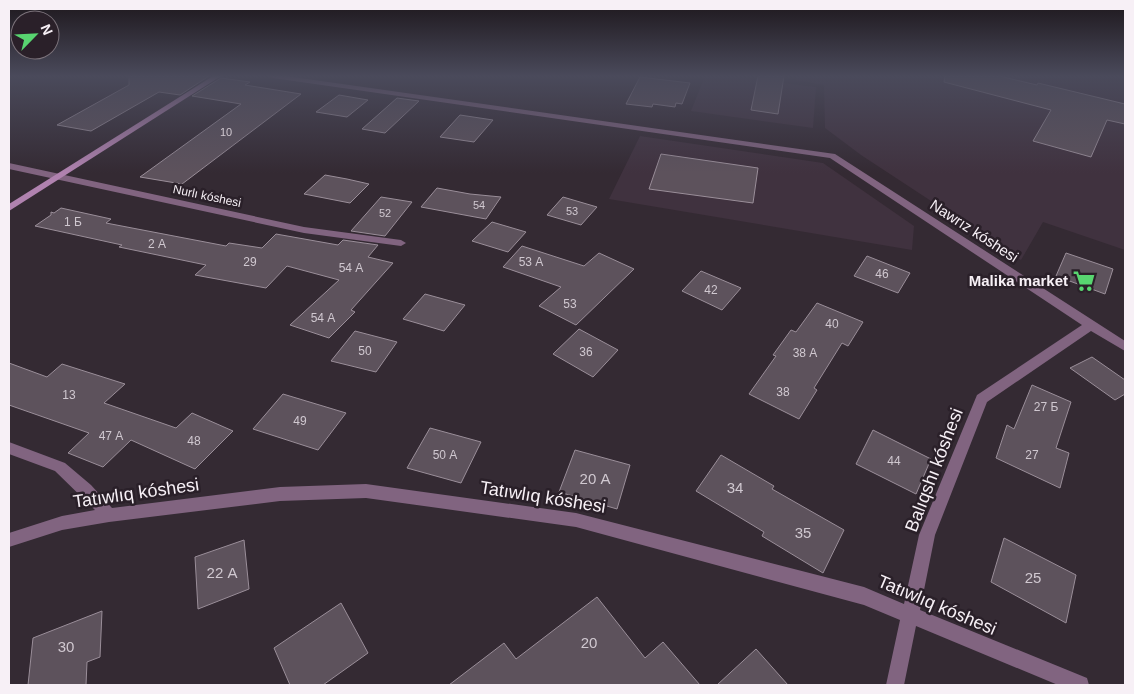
<svg xmlns="http://www.w3.org/2000/svg" width="1134" height="694" viewBox="0 0 1134 694" font-family="Arial,sans-serif">
	<style>
		.built { fill: #40323f }
		.building { fill: #5d525c; stroke: #9a8e99 }
		.lines { fill: none; stroke-linecap: round; stroke-linejoin: round }
		.minor { fill: #816480; fill-rule: evenodd }
		.secondary { fill: #b082af; fill-rule: evenodd }
		.labels { text-anchor: middle; stroke-width: 5; stroke-linejoin: round; paint-order: stroke }
		.far-number-label { font-size: 11px; fill: #d0c8d0 }
		.far-street-label { font-size: 12px; fill: #f7f0f6; stroke: #2a2029 }
		.number-label { font-size: 12px; fill: #d0c8d0 }
		.street-label { font-size: 15px; fill: #f7f0f6; stroke: #2a2029 }
		.poi-label { font-size: 15px; font-weight: bold; fill: #f7f0f6; stroke: #2a2029; text-anchor: end }
		.near-number-label { font-size: 15px; fill: #d0c8d0 }
		.near-street-label { font-size: 18px; fill: #f7f0f6; stroke: #2a2029 }
	</style>
	<rect width="100%" height="100%" fill="#342a33"/>
	<path class="built" d="M705 76H725L816 87 813 128 691 111Z
		M798 76H1125V250L1043 222 1021 260 861 155 825 128 824 85 796 80Z
		M640 136 823 163 914 226 912 250 609 199Z"/>
	<path class="building" d="M129 76H209L180 95 159 92 91 131 57 125 129 85Z
		M758 76H784L778 114 751 110Z
		M945 76H999L1037 85 1038 83 1125 104V124L1107 120 1091 157 1033 141 1051 110 944 82Z
		M640 77 690 83 682 104 676 103 675 107 653 104 652 107 626 104Z
		M221 78 250 82 245 85 301 94 182 184 140 177 241 104 192 96Z
		M339 95 368 100 347 117 316 112Z
		M397 98 419 101 385 133 362 129Z
		M460 115 493 120 474 142 440 137Z
		M661 154 758 168 753 203 649 189Z
		M325 175 347 179 369 184 350 203 304 194Z
		M437 188 470 194 501 197 486 219 421 207Z
		M381 197 412 202 385 236 351 231Z
		M563 197 597 207 581 225 547 215Z
		M61 208 111 219 106 223 226 246 229 243 262 248 276 234 338 245 343 240 378 245 368 257 393 263 351 310 355 312 329 338 290 325 339 280 287 266 266 288 195 275 206 265 119 247 122 245 35 226 51 215V212L54 213Z
		M492 222 526 232 508 252 472 241Z
		M522 246 584 266 599 253 634 269 576 325 539 306 561 287 503 267Z
		M1066 253 1113 269 1105 294 1056 276Z
		M867 256 910 273 898 293 854 276Z
		M701 271 741 288 722 310 682 291Z
		M425 294 465 305 444 331 403 319Z
		M817 303 863 322 848 346 842 343 814 388 817 390 799 419 749 394 776 356 773 355 791 330 796 332Z
		M579 329 618 350 593 377 553 354Z
		M355 331 397 342 376 372 331 361Z
		M1092 357 1125 380V394L1115 400 1070 368Z
		M9 363 47 377 62 364 125 384 104 403 176 428 192 413 233 431 195 469 131 440 103 467 68 453 89 433 9 405Z
		M1032 385 1071 402 1056 448 1069 453 1060 488 996 458 1007 425 1014 429Z
		M283 394 346 413 318 450 253 429Z
		M430 428 481 442 461 483 407 468Z
		M873 430 931 459 916 494 856 464Z
		M575 450 630 465 617 509 559 492Z
		M721 455 774 486 772 489 844 530 823 573 762 536 764 532 696 491Z
		M1004 538 1076 575 1066 623 991 582Z
		M244 540 249 589 198 609 195 557Z
		M597 597 645 658 663 642 700 685H449L504 643 516 659Z
		M341 603 368 653 323 685H290L274 648Z
		M102 611 100 657 87 662 86 685H28L33 638Z
		M756 649 788 685H717Z"/>
	<g class="lines">
		<path class="minor" d="M269 76H286L835 154 1125 341V351L1091 331 987 402 935 535 920 610 1087 678 1089 685H1058L916 626 904 685H886L900 620 864 605 576 527 366 498 280 501 109 522 62 530 9 547V533L62 516 95 510 55 471 9 454V442L65 463 91 485 112 508 280 487 366 484 576 513 864 587 904 604 919 535 977 395 1082 325 830 158 273 78Z
			M9 163 304 227 401 240 406 243 401 246 304 233 9 169Z"/>
		<path class="secondary" d="M213 76H221L9 211V204Z"/>
	</g>
	<linearGradient id="sky" x2="0" y2="1"><stop stop-color="#1d171c"/><stop offset="0.44" stop-color="#4a4a5b"/><stop offset="1" stop-color="#4a4a5b" stop-opacity="0"/></linearGradient>
	<rect width="1134" height="173" fill="url(#sky)"/>
	<defs>
		<g id="supermarket-bare" transform="scale(1.725)"><path d="M-6-5.5h2.5l.6 2H6L4.5 2H-2.5L-4.4-4H-6ZM-1.5 3.2a1.3 1.3 0 1 0 .1 0ZM3 3.2a1.3 1.3 0 1 0 .1 0Z" fill="#58d570" stroke="#2a2029" stroke-width="2.5" paint-order="stroke"/></g>
	</defs>
	<g fill-rule="evenodd">
		<use href="#supermarket-bare" x="1084" y="281"/>
	</g>
	<g class="labels">
		<g class="far-number-label">
			<text x="226" y="136">10</text>
			<text x="479" y="209">54</text>
			<text x="572" y="215">53</text>
			<text x="385" y="217">52</text>
		</g>
		<g class="far-street-label">
			<text transform="translate(207 196) rotate(12)" y="4">Nurlı kóshesi</text>
		</g>
		<g class="number-label">
			<text x="73" y="226">1 Б</text>
			<text x="157" y="248">2 А</text>
			<text x="250" y="266">29</text>
			<text x="531" y="266">53 А</text>
			<text x="351" y="272">54 А</text>
			<text x="882" y="278">46</text>
			<text x="711" y="294">42</text>
			<text x="570" y="308">53</text>
			<text x="323" y="322">54 А</text>
			<text x="832" y="328">40</text>
			<text x="365" y="355">50</text>
			<text x="586" y="356">36</text>
			<text x="805" y="357">38 А</text>
			<text x="783" y="396">38</text>
			<text x="69" y="399">13</text>
			<text x="1046" y="411">27 Б</text>
			<text x="300" y="425">49</text>
			<text x="111" y="440">47 А</text>
			<text x="194" y="445">48</text>
			<text x="445" y="459">50 А</text>
			<text x="1032" y="459">27</text>
			<text x="894" y="465">44</text>
		</g>
		<g class="street-label">
			<text transform="translate(974 231) rotate(33)" y="5">Nawrız kóshesi</text>
		</g>
		<g class="poi-label">
			<text x="1068" y="286">Malika market</text>
		</g>
		<g class="near-number-label">
			<text x="595" y="484">20 А</text>
			<text x="735" y="493">34</text>
			<text x="803" y="538">35</text>
			<text x="222" y="578">22 А</text>
			<text x="1033" y="583">25</text>
			<text x="589" y="648">20</text>
			<text x="66" y="652">30</text>
		</g>
		<g class="near-street-label">
			<text transform="translate(934 470) rotate(-69)" y="6">Balıqshı kóshesi</text>
			<text transform="translate(136 493) rotate(-8)" y="6">Tatıwlıq kóshesi</text>
			<text transform="translate(543 497) rotate(9)" y="6">Tatıwlıq kóshesi</text>
			<text transform="translate(937 605) rotate(23)" y="6">Tatıwlıq kóshesi</text>
		</g>
	</g>
	<rect width="1134" height="694" fill="none" stroke="#f7f0f6" stroke-width="20"/>
	<g transform="translate(35 35) rotate(66)"><circle r="24" fill="#2a2029" stroke="#7c737b"/>
	<path d="M0-4L9 19L0 12L-9 19Z" fill="#58d570"/>
	<text y="-8" font-size="14" font-weight="bold" text-anchor="middle" fill="#f7f0f6">N</text>
	</g>
</svg>
